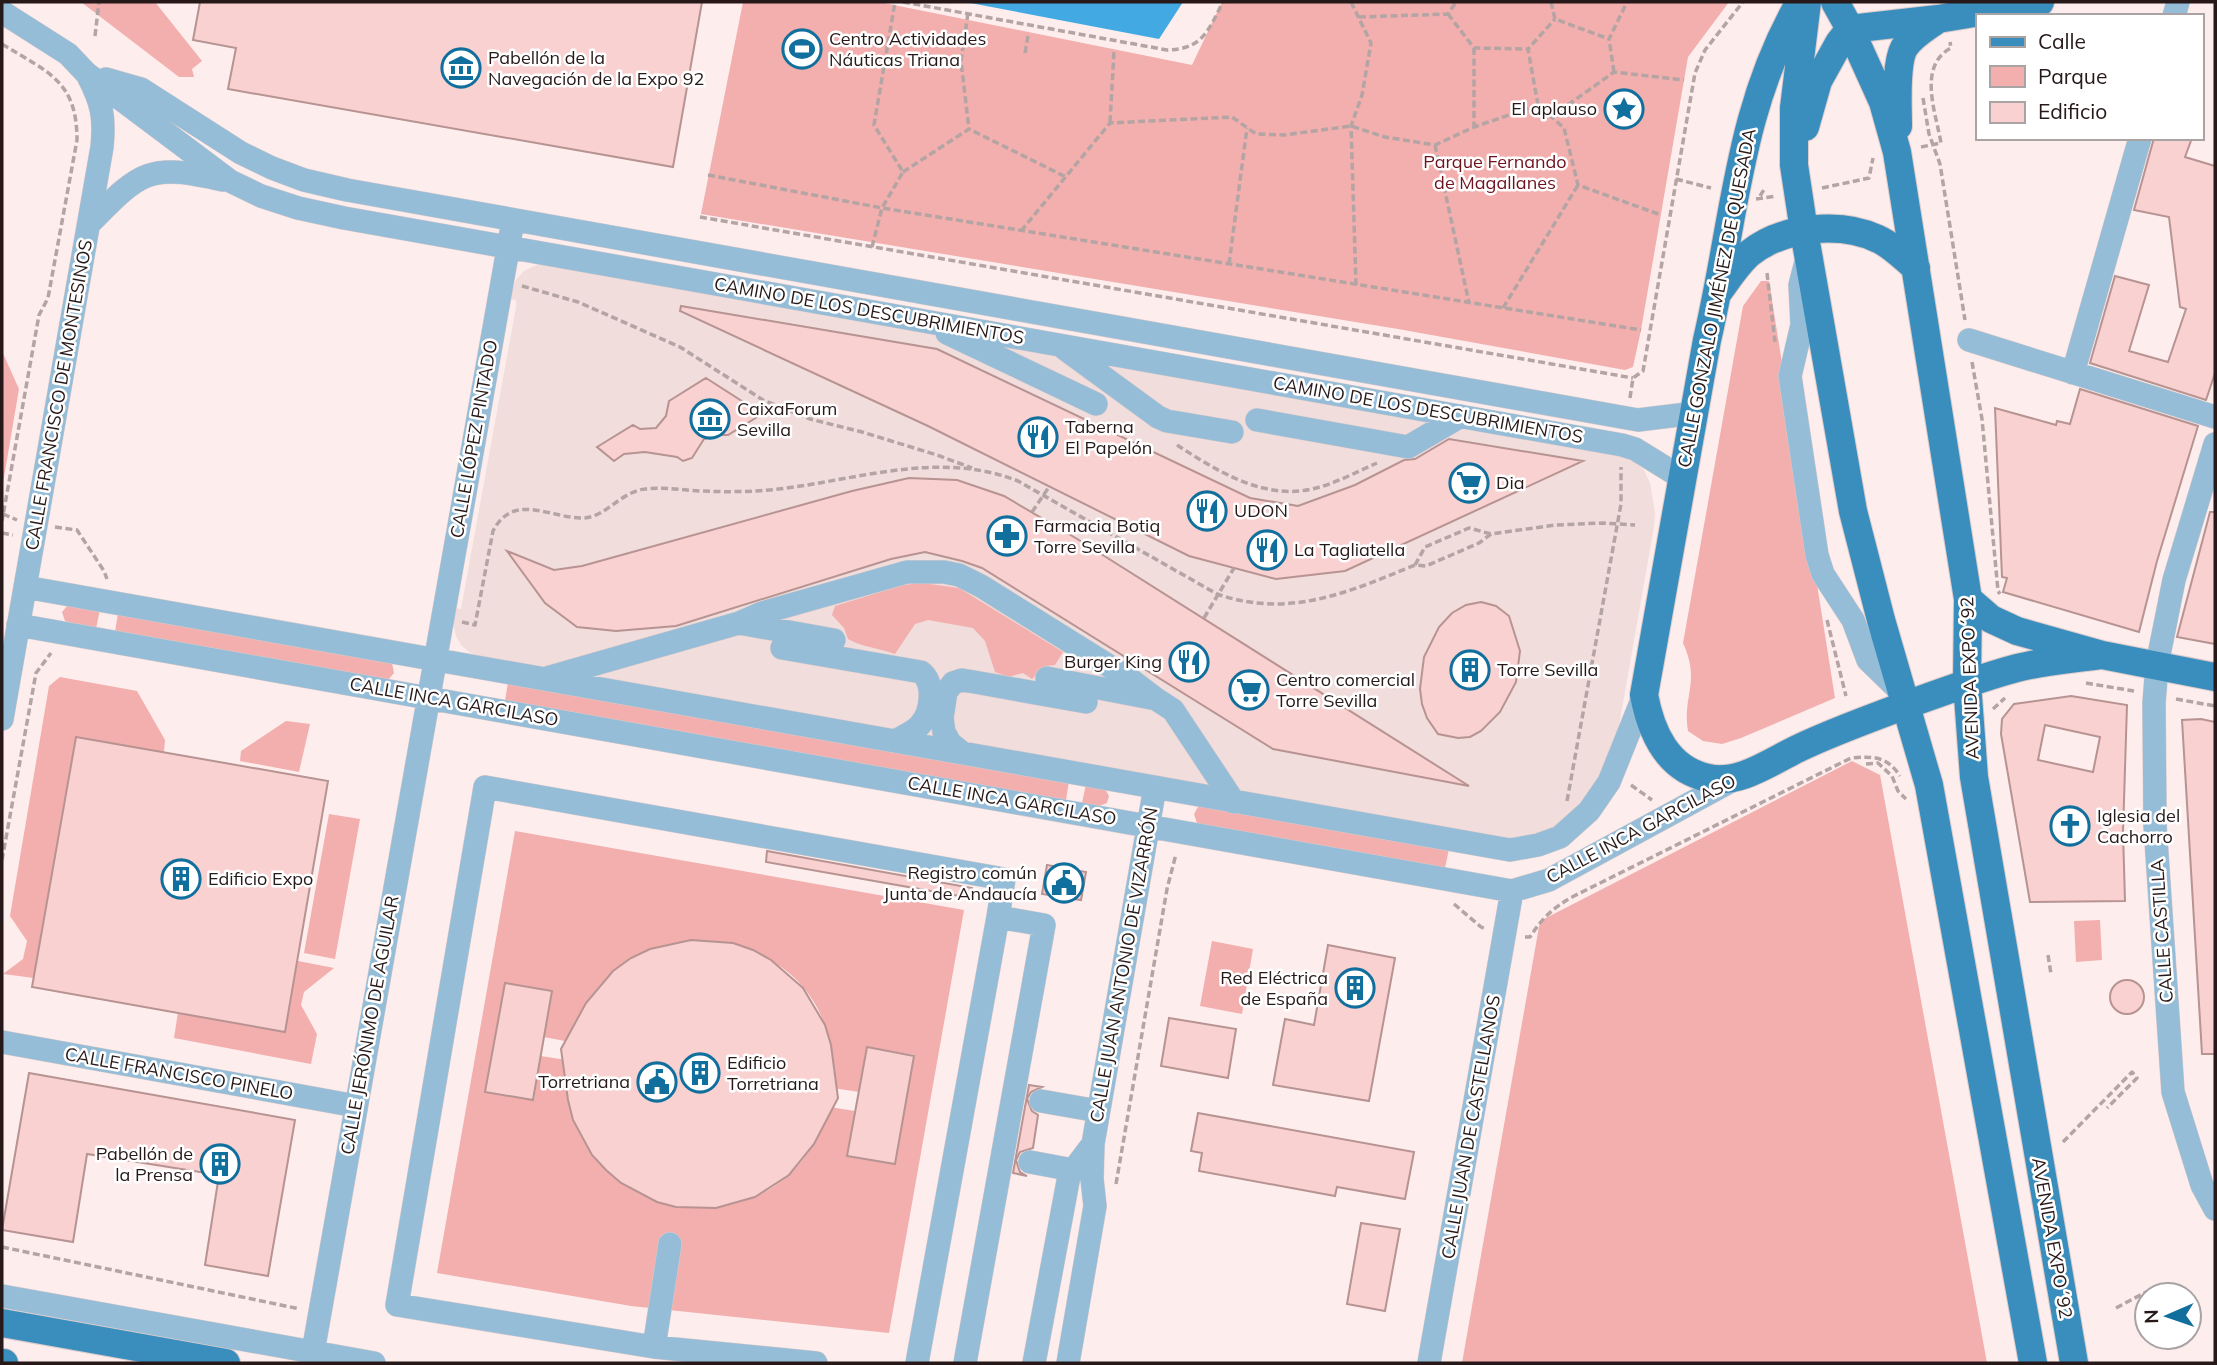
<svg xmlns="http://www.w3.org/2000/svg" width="2217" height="1365" viewBox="0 0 2217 1365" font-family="Mulish,sans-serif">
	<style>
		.built { fill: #f0dddc }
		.green { fill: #f2afad; fill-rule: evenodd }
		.water { fill: #43a9e3 }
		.building { fill: #f8d1d0; stroke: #b79392; stroke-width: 2; fill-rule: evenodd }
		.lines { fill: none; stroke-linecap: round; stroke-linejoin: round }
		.minor-casing { stroke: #dbcbcb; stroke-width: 24 }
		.major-casing { stroke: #dbcbcb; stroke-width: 30 }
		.path { stroke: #b4a4a4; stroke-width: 3.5; stroke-dasharray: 7 3.5; stroke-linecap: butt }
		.minor { stroke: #95bdd7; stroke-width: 23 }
		.major { stroke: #3a8ebd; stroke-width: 28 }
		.path-bridge { stroke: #b4a4a4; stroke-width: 3.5; stroke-dasharray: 7 3.5; stroke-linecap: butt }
		.labels { text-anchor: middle; stroke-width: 5; stroke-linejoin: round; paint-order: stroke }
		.poi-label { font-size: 18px; fill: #271919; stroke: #fff; text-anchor: start }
		.park-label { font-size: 18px; fill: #6e121e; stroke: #fff }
		.street-label { font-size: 18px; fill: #271919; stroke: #fff }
	</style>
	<rect width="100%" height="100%" fill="#fdeded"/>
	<path class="built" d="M539 264 1014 346 1039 353 1103 362 1621 454 1635 462 1644 470 1650 483 1655 512 1654 527 1617 737 1597 786 1564 822 1542 833 1505 839 480 657 469 652 461 645 456 636 453 623 454 608 461 609 516 307V300L508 299 516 280 524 271Z"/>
	<path class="green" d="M81 2H155L202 61 192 69 194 77H179Z
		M743 2H879L1192 65 1222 2H1729L1688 57 1641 330 1633 367 1625 370 1398 329 701 214Z
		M1761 281H1769L1835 698 1741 738 1722 744 1703 741 1688 731C1682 696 1701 682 1683 643L1743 306Z
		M2 351 19 389 2 489Z
		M922 583 959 588 1063 652 1055 665 1045 666 1032 679 1023 673 1008 677 995 672 985 641 973 628 928 620 915 624 895 654C879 648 862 647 848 639L844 628 832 615 835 606 903 585Z
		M68 605 100 609 96 629 65 621 62 612Z
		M118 613 392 663 394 673 389 679 384 680 115 632Z
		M60 677 137 691 165 740 164 752 76 737 34 978 3 974 23 959 27 941 10 916 49 686Z
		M508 682 1069 781 1066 800 505 701Z
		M286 721 310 724 299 772 240 761 241 751Z
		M1852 761 1880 775 1987 1363H1462L1540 921Z
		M1086 784 1105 789 1109 796 1107 803 1099 806 1082 803Z
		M1203 805 1449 849 1445 868 1201 825 1197 823 1194 814 1198 807Z
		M329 814 360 819 335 959 304 953Z
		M515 831 964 910 889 1333 631 1306 437 1273ZM691 940C747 940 804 967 824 1023 831 1042 830 1067 833 1088L859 1092 867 1047 914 1055 895 1163 848 1156 855 1111 830 1107C821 1133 809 1156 789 1175 725 1231 622 1213 582 1138 569 1115 569 1086 566 1060L541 1056 534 1100 486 1092 505 983 552 991 544 1037 570 1042C589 981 628 949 691 940Z
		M2100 920 2102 960 2076 962 2074 921Z
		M1212 941 1253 949 1242 1014 1200 1006Z
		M298 961 334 968 304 992 301 1005 317 1034 311 1064 174 1038 178 1012 284 1032Z"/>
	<path class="water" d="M965 2H1183L1159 39Z"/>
	<path class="building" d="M200 2H702L673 167 228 89 236 48 193 40Z
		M2154 138H2192L2185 157 2215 166V373L2206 400 2090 363 2115 276 2149 285 2129 351 2168 362 2186 309 2180 307 2169 217 2134 210Z
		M681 306 937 349 1250 498 1298 506 1355 485 1404 460 1415 459 1449 439 1583 461 1345 571 1276 579 1189 556 928 426 680 311Z
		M706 378 762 414 728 435H718L704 439 692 458 683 461 677 457 645 452 624 454 614 461 597 447 633 425 640 429 656 428 666 416 669 401Z
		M2080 389 2198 426 2157 561 2139 632 2003 592 2007 578 2002 577 1995 408 2056 425 2057 421 2070 424Z
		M909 478 957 480 1004 496 1079 540 1469 786 1273 749 982 568 962 561 925 552 891 559 676 626 616 631 577 627 545 603 507 551 554 570 582 566 852 491Z
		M2210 512H2215V644L2177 637Z
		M1481 602 1496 606 1509 616 1520 651 1516 682 1500 712 1481 731 1470 737 1458 738 1438 734 1427 718 1422 704 1420 689 1424 657 1439 627 1452 613 1466 605Z
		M2071 696 2127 705 2123 832 2125 901 2030 902 2001 734 2002 719 2014 704ZM2045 725 2100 737 2093 772 2038 760Z
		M2201 719 2215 722V1054H2202L2182 720Z
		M76 737 328 781 285 1032 32 987Z
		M767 851 972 888 971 898 766 862Z
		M1047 865 1086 872 1081 900 1042 894Z
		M691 940 733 943 753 950 771 960 803 988 825 1025 831 1045 838 1098 814 1144 789 1175 755 1197 716 1208 676 1207 657 1202 621 1183 606 1170 592 1155 573 1120 568 1100 561 1049 586 1003 613 971 631 958 650 949Z
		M1328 945 1395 958 1369 1101 1273 1085 1285 1019 1314 1025Z
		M2110 997a17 17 0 1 1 34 0a17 17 0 1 1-34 0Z
		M505 983 552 991 533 1100 485 1092Z
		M1169 1018 1236 1029 1228 1078 1161 1066Z
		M867 1047 914 1056 895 1164 847 1156Z
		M29 1073 295 1120 268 1276 205 1265 219 1175 87 1154 73 1242 2 1230Z
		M1029 1085 1042 1087 1031 1092 1027 1099 1032 1111 1038 1115 1033 1148 1020 1152 1016 1160 1020 1172 1027 1176 1013 1173Z
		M1198 1113 1414 1152 1405 1199 1337 1187 1335 1196 1199 1171 1202 1153 1191 1151Z
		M1361 1223 1400 1229 1385 1311 1347 1304Z"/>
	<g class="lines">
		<g class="minor-casing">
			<path id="minor" d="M2 12 68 54 86 73 230 181 261 196 298 208 344 218 1622 445 1635 449 1682 478
				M2174 16 2178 2
				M106 79 141 89 241 153 272 168 304 180 347 190 1638 420 1695 413
				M89 224C141 171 148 163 223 180
				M1807 258 1800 285 1802 325 1790 376 1817 555 1823 574 1853 620 1868 660 1903 694
				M947 333 1096 404
				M1969 340 2215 417
				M1065 349 1158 417 1167 421 1232 432
				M2073 373 2140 138
				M1257 420 1408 447 1461 416
				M2215 444 2174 580 2157 665 2154 703 2155 825 2173 1092 2202 1185 2215 1209
				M25 587 1510 850 1538 845 1560 837 1589 811 1609 782 1644 695
				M739 623 834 640
				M18 625 1512 891 1549 880 1735 779
				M782 648 921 672C935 683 932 712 920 725 914 732 904 736 895 741
				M550 677 739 623 762 613 907 572H944L959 575 981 586 1130 679 1156 699
				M1047 678 1156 699 1173 710 1234 802
				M2 719 102 147C105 117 102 103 88 76
				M961 752 950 743 944 732 942 718 946 692 953 683 962 680 980 683 1086 702
				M2 1042 356 1106
				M1041 1101 1098 1111
				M1030 1162 1073 1170
				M2 1296 374 1363
				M654 1347 670 1244
				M313 1352 511 232
				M816 1363 654 1347 397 1305 485 787 1004 879 998 917 1044 925 965 1363
				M917 1363 998 917
				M1034 1363 1069 1176 1093 1144
				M1068 1363 1095 1206 1092 1179 1093 1144 1155 787
				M1429 1363 1512 891"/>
		</g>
		<g class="major-casing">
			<path id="major" d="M1800 2C1737 111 1735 221 1707 340L1644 695C1651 732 1667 769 1708 778 1739 785 1770 762 1797 749 1832 732 1869 719 1906 705 1943 692 1979 678 2017 668 2044 661 2074 659 2102 655
				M1807 2 1794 108V165L1804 231 1853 511 1881 620 1929 785 2033 1363
				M1835 2 1850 29 1883 102 1897 152 1968 599 1967 683 1974 777 2074 1363
				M1850 29 1938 19 2040 2
				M1898 126C1898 106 1895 65 1904 48 1912 35 1926 28 1938 19
				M1805 127 1818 81 1839 43 1850 29
				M1719 291C1728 279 1738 263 1750 253 1783 227 1840 221 1878 239 1892 245 1904 258 1916 268
				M1968 599 1991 619 2017 631 2102 655 2215 677
				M2 1323 226 1363
				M2 1363H4"/>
		</g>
		<path class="path" d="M903 2 1167 50C1203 49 1208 31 1223 2
			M1351 2 1371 43 1362 95 1351 126 1356 285
			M1551 2 1555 19 1609 39
			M968 13 961 61 969 129
			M1448 14 1474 48 1528 49
			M1359 17 1448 14 1456 2
			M95 36 99 2
			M2 44C47 72 77 80 77 140L48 298 39 315 2 521
			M1474 48V126
			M1025 53 1028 36
			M1614 72 1609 39 1627 2
			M1923 98 1929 134 1940 164 1965 320
			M1538 105 1528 49 1555 19
			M1551 117 1614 72 1684 80
			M1110 122 1114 51
			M1435 145 1469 303
			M1921 147 1941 143C1936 113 1917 66 1951 48L1950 42
			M903 172 969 129 1066 177
			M708 175 882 208 1641 330
			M1676 179 1711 188
			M1822 188 1869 178 1873 158
			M1760 196 1765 188
			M1756 199 1776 196
			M700 217 1633 378
			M1021 231 1110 123 1232 117 1256 134 1284 135 1351 126 1385 137 1435 145 1474 127 1538 105 1564 128 1578 185 1661 215
			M872 247 882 208 903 172 874 125 895 2
			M1229 264 1247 128
			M1767 273 1775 342
			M522 286 578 302 680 347 763 400 810 419 862 432 937 455 972 468
			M1503 308 1578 185
			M1972 362 1982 419 1998 591 2000 594
			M1630 398 1633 378 1643 371 1695 73 1705 50 1743 2
			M1177 445C1217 471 1263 500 1312 489 1335 484 1356 472 1377 463
			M3 514 17 520
			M55 527 77 530 104 571 107 579
			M2 533 13 535
			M1415 565 1425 547 1469 528 1491 534
			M1827 620 1846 696
			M462 622 475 625 493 531C514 491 551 519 584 518 606 517 620 492 645 489 659 487 673 489 687 490 710 492 733 492 756 491 843 486 932 447 1018 481L1217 594C1290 619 1349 592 1415 565L1426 566 1479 543 1491 534 1555 525 1603 523 1635 525
			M2086 683 2134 691
			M2176 699 2215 706
			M1993 709 2005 698
			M1866 764 1878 763 1892 776 1898 791 1906 799
			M1631 785 1652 800
			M1567 801 1621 504V467
			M2 860 36 673 51 653
			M1454 904 1481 927 1486 929
			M1525 937H1530C1542 918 1554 907 1574 896L1851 758C1873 756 1887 756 1900 776
			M2048 955 2051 974
			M2063 1142 2132 1072 2137 1078 2107 1108
			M1116 1184 1167 889 1176 854
			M2 1247 300 1309
			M2116 1308 2148 1291"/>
		<use href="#minor" class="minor"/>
		<use href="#major" class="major"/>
		<path class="path-bridge" d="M1032 512 1049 487
			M1204 618 1234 568"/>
	</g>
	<defs>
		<g id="stadium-ring" transform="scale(2.0125)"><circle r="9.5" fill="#fff" stroke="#106f9d" stroke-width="1.5"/><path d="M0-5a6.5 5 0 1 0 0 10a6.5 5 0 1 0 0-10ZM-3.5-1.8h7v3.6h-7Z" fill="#106f9d"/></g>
		<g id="museum-ring" transform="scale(2.0125)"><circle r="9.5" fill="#fff" stroke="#106f9d" stroke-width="1.5"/><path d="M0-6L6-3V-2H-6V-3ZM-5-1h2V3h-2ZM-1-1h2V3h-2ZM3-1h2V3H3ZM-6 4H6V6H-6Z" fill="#106f9d"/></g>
		<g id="sight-ring" transform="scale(2.0125)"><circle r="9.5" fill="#fff" stroke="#106f9d" stroke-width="1.5"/><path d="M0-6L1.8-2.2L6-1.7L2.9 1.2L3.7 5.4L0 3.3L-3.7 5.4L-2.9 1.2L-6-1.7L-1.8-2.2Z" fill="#106f9d"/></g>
		<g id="restaurant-ring" transform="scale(2.0125)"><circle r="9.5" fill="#fff" stroke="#106f9d" stroke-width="1.5"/><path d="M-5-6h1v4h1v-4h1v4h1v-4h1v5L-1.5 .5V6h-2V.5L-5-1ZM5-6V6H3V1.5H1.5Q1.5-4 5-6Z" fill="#106f9d"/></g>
		<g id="supermarket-ring" transform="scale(2.0125)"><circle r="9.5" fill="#fff" stroke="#106f9d" stroke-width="1.5"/><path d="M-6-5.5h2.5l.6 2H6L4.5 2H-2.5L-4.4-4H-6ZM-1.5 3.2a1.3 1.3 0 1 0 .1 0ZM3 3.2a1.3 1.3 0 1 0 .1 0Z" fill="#106f9d"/></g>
		<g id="pharmacy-ring" transform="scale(2.0125)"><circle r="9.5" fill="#fff" stroke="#106f9d" stroke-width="1.5"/><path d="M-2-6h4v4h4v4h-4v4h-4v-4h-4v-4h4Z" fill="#106f9d"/></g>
		<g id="building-ring" transform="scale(2.0125)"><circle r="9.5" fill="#fff" stroke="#106f9d" stroke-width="1.5"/><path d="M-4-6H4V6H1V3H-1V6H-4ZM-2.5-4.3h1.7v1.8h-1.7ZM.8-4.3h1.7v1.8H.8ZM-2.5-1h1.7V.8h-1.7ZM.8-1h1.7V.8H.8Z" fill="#106f9d"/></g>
		<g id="church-ring" transform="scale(2.0125)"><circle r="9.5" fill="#fff" stroke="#106f9d" stroke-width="1.5"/><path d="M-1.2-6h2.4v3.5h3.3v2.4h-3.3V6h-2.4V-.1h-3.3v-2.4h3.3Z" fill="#106f9d"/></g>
		<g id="civic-ring" transform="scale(2.0125)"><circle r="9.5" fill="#fff" stroke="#106f9d" stroke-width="1.5"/><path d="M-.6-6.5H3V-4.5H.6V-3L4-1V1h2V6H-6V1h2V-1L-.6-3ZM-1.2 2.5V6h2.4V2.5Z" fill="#106f9d"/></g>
	</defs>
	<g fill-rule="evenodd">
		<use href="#stadium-ring" x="802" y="49"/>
		<use href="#museum-ring" x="461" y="68"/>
		<use href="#sight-ring" x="1624" y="109"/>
		<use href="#museum-ring" x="710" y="419"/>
		<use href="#restaurant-ring" x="1038" y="437"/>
		<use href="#supermarket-ring" x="1469" y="483"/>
		<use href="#restaurant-ring" x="1207" y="511"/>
		<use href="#pharmacy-ring" x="1007" y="536"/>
		<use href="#restaurant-ring" x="1267" y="550"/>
		<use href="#restaurant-ring" x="1189" y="662"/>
		<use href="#building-ring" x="1470" y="670"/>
		<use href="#supermarket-ring" x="1249" y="690"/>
		<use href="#church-ring" x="2070" y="826"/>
		<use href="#building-ring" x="181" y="879"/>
		<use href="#civic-ring" x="1064" y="883"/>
		<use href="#building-ring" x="1355" y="988"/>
		<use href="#building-ring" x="700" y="1073"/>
		<use href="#civic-ring" x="657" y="1082"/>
		<use href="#building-ring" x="220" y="1164"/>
	</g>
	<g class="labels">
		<g class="poi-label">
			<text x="829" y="45">Centro Actividades<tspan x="829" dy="21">Náuticas Triana</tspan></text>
			<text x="488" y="64">Pabellón de la<tspan x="488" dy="21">Navegación de la Expo 92</tspan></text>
			<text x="1597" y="115" text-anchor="end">El aplauso</text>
			<text x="737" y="415">CaixaForum<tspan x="737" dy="21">Sevilla</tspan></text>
			<text x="1065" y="433">Taberna<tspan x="1065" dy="21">El Papelón</tspan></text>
			<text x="1496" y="489">Dia</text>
			<text x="1234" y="517">UDON</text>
			<text x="1034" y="532">Farmacia Botiq<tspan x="1034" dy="21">Torre Sevilla</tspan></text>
			<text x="1294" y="556">La Tagliatella</text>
			<text x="1162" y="668" text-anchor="end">Burger King</text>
			<text x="1497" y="676">Torre Sevilla</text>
			<text x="1276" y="686">Centro comercial<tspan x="1276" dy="21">Torre Sevilla</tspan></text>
			<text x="2097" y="822">Iglesia del<tspan x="2097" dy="21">Cachorro</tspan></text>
			<text x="1037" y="879" text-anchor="end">Registro común<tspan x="1037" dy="21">Junta de Andaucía</tspan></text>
			<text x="208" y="885">Edificio Expo</text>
			<text x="1328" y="984" text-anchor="end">Red Eléctrica<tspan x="1328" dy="21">de España</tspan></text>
			<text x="727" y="1069">Edificio<tspan x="727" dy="21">Torretriana</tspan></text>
			<text x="630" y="1088" text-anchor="end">Torretriana</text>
			<text x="193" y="1160" text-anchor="end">Pabellón de<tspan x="193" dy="21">la Prensa</tspan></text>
		</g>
		<g class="park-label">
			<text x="1495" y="168">Parque Fernando<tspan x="1495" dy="21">de Magallanes</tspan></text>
		</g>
		<g class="street-label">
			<text transform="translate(1717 298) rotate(-79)" y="6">CALLE GONZALO JIMÉNEZ DE QUESADA</text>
			<text transform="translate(869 311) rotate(10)" y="6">CAMINO DE LOS DESCUBRIMIENTOS</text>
			<text transform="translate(59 395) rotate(-80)" y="6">CALLE FRANCISCO DE MONTESINOS</text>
			<text transform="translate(1428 410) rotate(10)" y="6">CAMINO DE LOS DESCUBRIMIENTOS</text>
			<text transform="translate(474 439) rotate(-80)" y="6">CALLE LÓPEZ PINTADO</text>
			<text transform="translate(1970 678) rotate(-92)" y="6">AVENIDA EXPO´92</text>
			<text transform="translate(454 702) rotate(10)" y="6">CALLE INCA GARCILASO</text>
			<text transform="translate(1012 801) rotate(10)" y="6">CALLE INCA GARCILASO</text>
			<text transform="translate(1641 829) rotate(-28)" y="6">CALLE INCA GARCILASO</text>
			<text transform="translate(2162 931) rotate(-94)" y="6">CALLE CASTILLA</text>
			<text transform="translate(1124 965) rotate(-80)" y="6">CALLE JUAN ANTONIO DE VIZARRÓN</text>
			<text transform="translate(370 1025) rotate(-80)" y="6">CALLE JERÓNIMO DE AGUILAR</text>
			<text transform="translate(179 1074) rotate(10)" y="6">CALLE FRANCISCO PINELO</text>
			<text transform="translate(1471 1127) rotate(-80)" y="6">CALLE JUAN DE CASTELLANOS</text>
			<text transform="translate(2052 1238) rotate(80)" y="6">AVENIDA EXPO´92</text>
		</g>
	</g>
	<rect width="2217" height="1365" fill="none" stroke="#271919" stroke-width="7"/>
	<rect x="1976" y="14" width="228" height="126" fill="#ffffff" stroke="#a9a3a3" stroke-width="2"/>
	<rect x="1990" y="37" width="35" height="10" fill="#3a8ebd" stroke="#a9a3a3" stroke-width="2"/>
	<text x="2038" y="49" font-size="21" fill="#271919">Calle</text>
	<rect x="1990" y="66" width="35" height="21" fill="#f2afad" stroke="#a9a3a3" stroke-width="2"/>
	<text x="2038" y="84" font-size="21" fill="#271919">Parque</text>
	<rect x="1990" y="102" width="35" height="21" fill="#f8d1d0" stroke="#a9a3a3" stroke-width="2"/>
	<text x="2038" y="119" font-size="21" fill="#271919">Edificio</text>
	<g transform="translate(2168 1316) rotate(268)"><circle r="33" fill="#ffffff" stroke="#a9a3a3" stroke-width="2"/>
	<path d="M0-5L12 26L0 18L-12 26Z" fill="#106f9d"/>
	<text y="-10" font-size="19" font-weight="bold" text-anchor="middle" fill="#271919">N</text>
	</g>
</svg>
